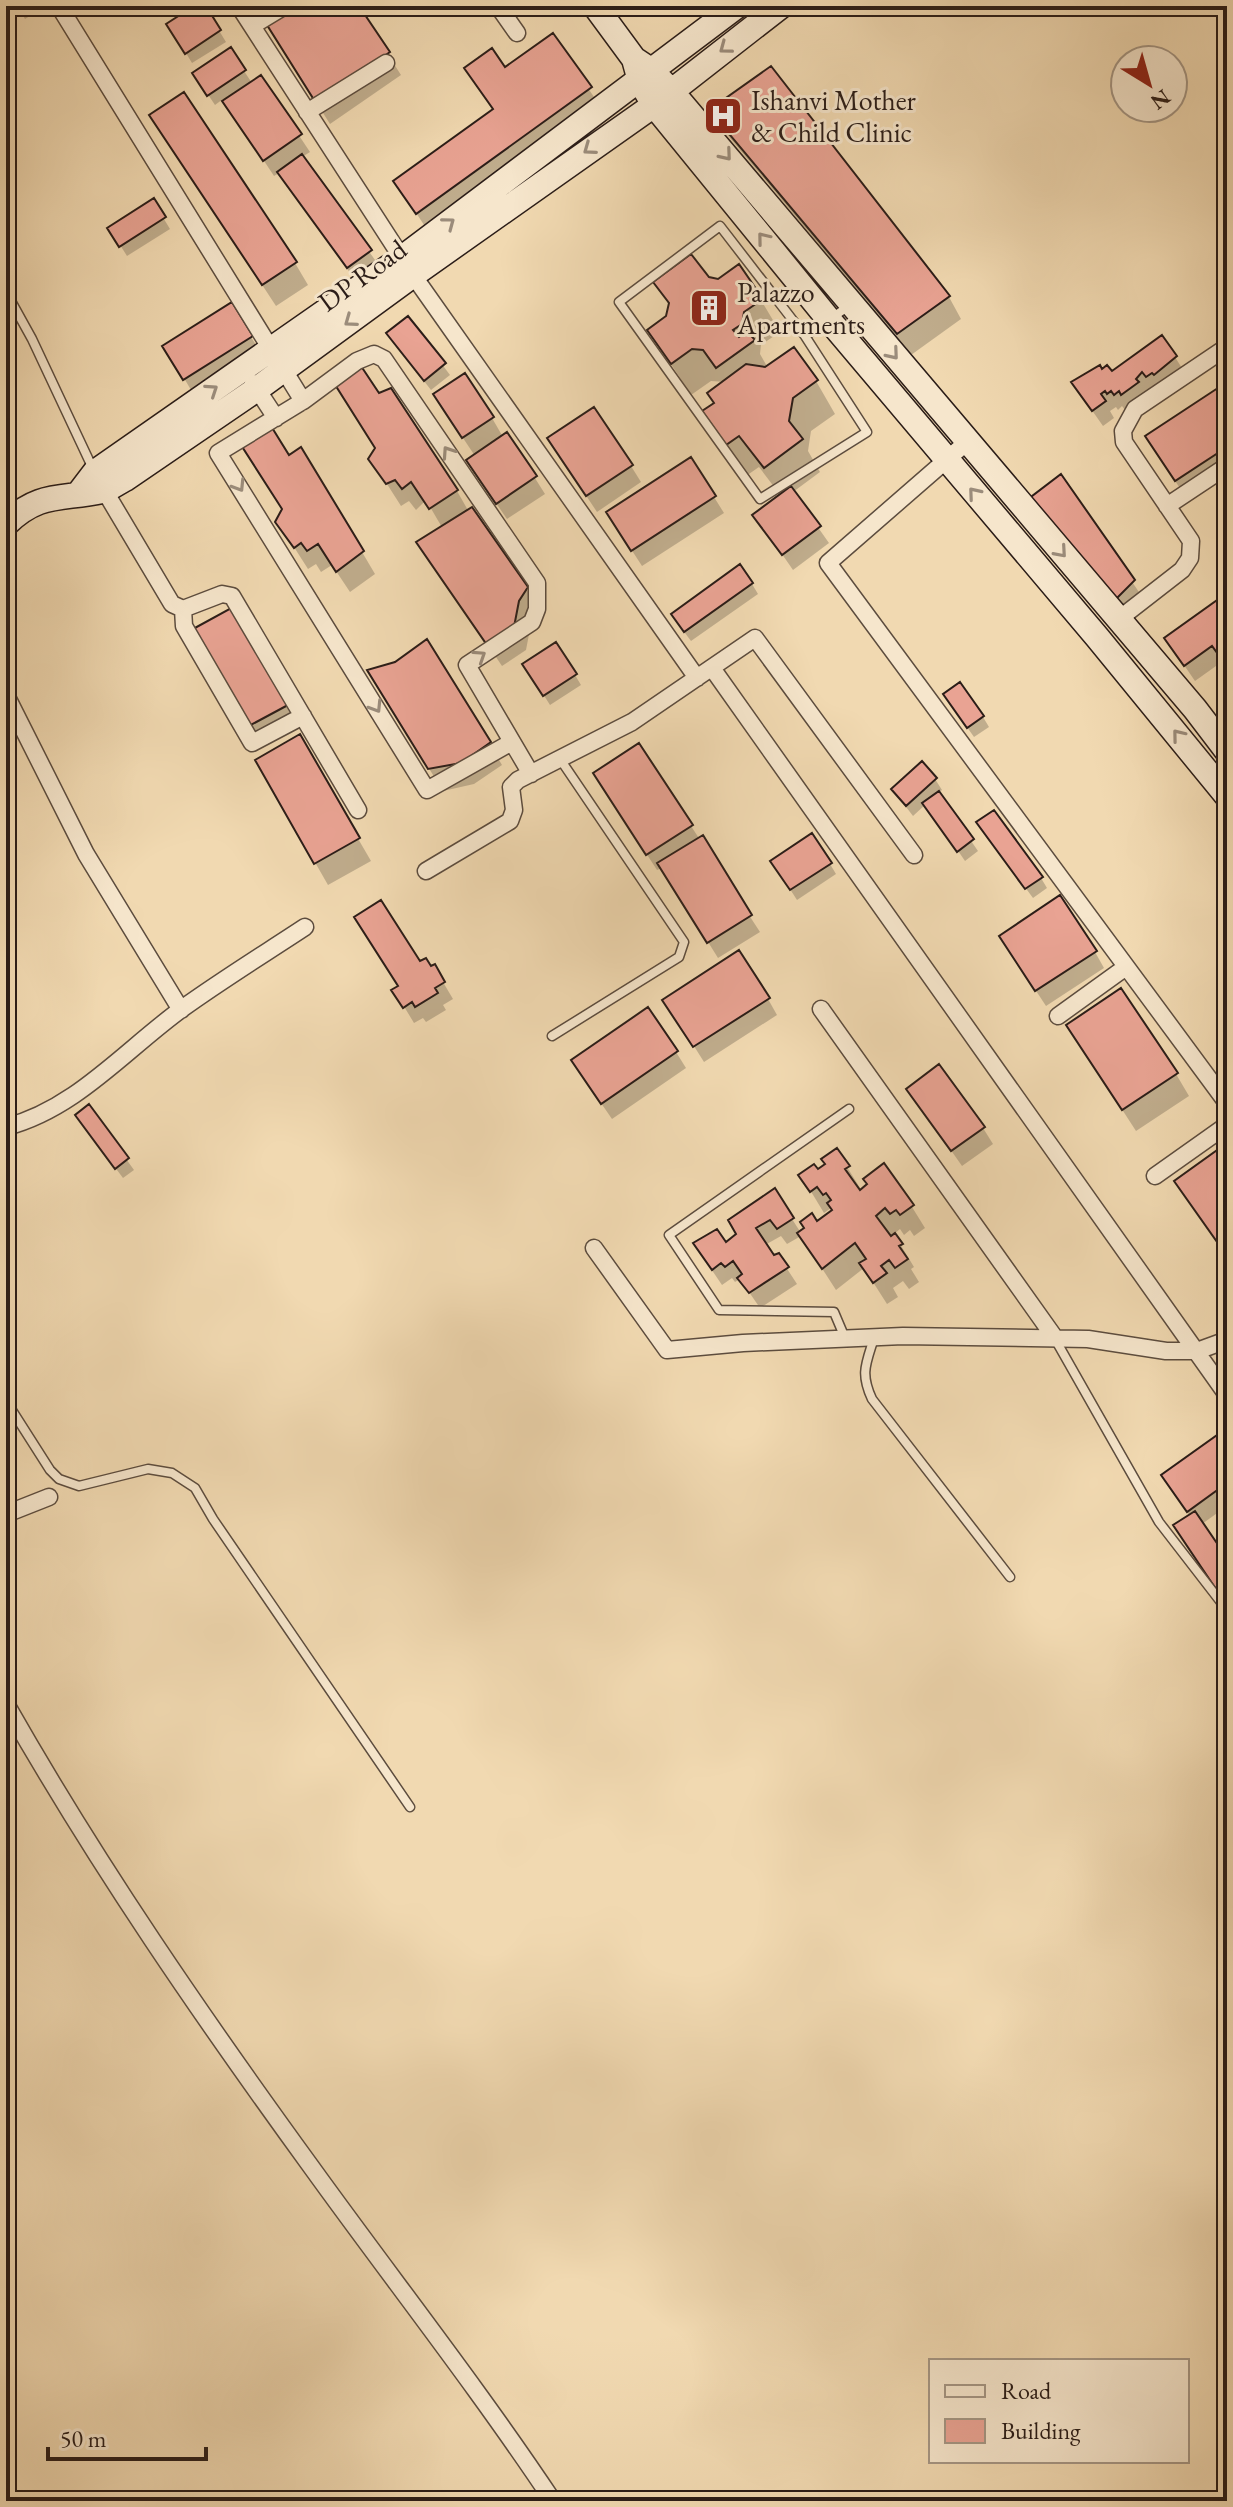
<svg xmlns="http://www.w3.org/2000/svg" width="1233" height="2507" viewBox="0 0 1233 2507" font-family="'EB Garamond',serif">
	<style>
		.shadow { fill: #0003 }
		.building { fill: #e9a393; stroke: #2b1d18; stroke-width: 2 }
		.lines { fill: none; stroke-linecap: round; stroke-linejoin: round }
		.lane-casing { stroke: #5c4c3e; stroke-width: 11 }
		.street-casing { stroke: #5c4c3e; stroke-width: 19 }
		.secondary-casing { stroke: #2b1d18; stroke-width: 27 }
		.lane { stroke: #f6e6cc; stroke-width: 8 }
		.street { stroke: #f6e6cc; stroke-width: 16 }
		.secondary { stroke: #f6e6cc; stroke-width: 24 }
		.oneway { stroke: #9b8c7b }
		.labels { text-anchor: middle; stroke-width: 6; stroke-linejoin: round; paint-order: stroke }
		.poi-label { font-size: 28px; fill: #2b1d18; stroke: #f6e6cc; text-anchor: start }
		.street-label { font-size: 28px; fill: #2b1d18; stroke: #f6e6cc }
	</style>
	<rect width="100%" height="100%" fill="#f1d9b1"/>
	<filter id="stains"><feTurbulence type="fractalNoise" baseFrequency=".0025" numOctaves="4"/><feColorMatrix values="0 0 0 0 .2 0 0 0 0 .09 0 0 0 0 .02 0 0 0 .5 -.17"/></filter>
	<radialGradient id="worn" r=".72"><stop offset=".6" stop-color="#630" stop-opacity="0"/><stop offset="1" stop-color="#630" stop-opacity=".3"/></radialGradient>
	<path class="shadow" d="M17 6H46L25 19Z
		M198 6H204L226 42 192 63 169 25Z
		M302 6H357L401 75 330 124 282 48Z
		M552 36 603 110 430 234 395 181 493 111 466 69 505 70Z
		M770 69 949 297 961 319 911 355 725 132 712 110Z
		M244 71 252 83 260 77 310 152 302 157 380 267 358 284 279 173 274 176 223 99 215 105 201 84Z
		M151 116 295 263 308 285 276 306Z
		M153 201 170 229 127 256 110 229Z
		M708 279 761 300 780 332 761 345 760 354 768 368 816 381 835 414 811 431 808 451 820 472 793 492 829 543 793 570 755 515 781 496 759 467 746 476 724 444 716 405 725 382 711 381 691 395 649 330 667 317 670 307 656 282Z
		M408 319 450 375 431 390 395 344Z
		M251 337 261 353 194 395 175 363Z
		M1175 357 1185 373 1157 392 1152 386 1145 396 1125 410 1122 406 1118 410 1116 407 1110 411 1114 418 1103 426 1084 399 1111 374Z
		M1227 384V477L1189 502 1160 458Z
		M379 395 457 491 469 512 526 588 539 610 531 624 526 650 502 666 419 543 443 529 426 500 416 510 409 501 401 506 371 459 376 449Z
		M445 411 492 418 503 437 507 434 545 494 507 519 478 477 475 456Z
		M559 455 631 466 641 482 597 512Z
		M289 457 362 552 375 574 350 592 332 565 321 572 316 564 308 569 278 522 284 510Z
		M1061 477 1143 598 1123 618Z
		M714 497 724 513 642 566 618 529Z
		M752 584 758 594 691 641 679 625Z
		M1227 596V667L1223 661 1195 681 1166 639Z
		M233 610 295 722 259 742 196 630Z
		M531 675H575L581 685 550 705Z
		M382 693 489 743 502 765 474 784 443 791Z
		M952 706 983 717 989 727 974 737Z
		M299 737 371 861 328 885 257 761Z
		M935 779 942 790 938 793 978 851 965 861 926 804 913 816 893 790Z
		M605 790 691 826 760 932 718 958 662 868 657 870Z
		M985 833 1041 878 1047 888 1033 898Z
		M830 864 836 874 797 900 779 872Z
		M1095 952 1104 968 1046 1006 1011 953Z
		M419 964 431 969 434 967 453 999 443 1005 446 1010 426 1022 423 1018 414 1023 394 990Z
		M768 999 777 1015 704 1062 675 1016Z
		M1068 1026 1176 1074 1189 1096 1136 1131Z
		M676 1052 686 1068 612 1119 583 1077Z
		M908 1089 983 1128 993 1144 962 1166Z
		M89 1107 134 1170 123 1178 84 1126Z
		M1227 1146V1257L1176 1182Z
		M837 1151 862 1191 884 1166 912 1207 925 1228 914 1236 910 1230 904 1235 900 1229 894 1234 914 1267 911 1269 919 1282 909 1289 903 1281 893 1288 898 1297 887 1304 864 1268 836 1290 801 1236 787 1244 781 1236 765 1245 773 1258 778 1255 797 1284 760 1308 740 1279 735 1282 732 1278 722 1285 705 1260 738 1234 774 1191 801 1233 834 1212 831 1208 824 1213 801 1175 817 1172 827 1165Z
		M1227 1431V1506L1202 1524 1227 1562V1605L1190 1516 1173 1492Z"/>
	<path class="building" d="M194 6H206L221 30 185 54 166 24Z
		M298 6H359L390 52 316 103 267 25Z
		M553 33 592 87 416 214 393 181 493 109 464 68 492 48 505 67Z
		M231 47 246 70 207 96 192 73Z
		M771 66 950 296 897 334 709 110Z
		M261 75 302 134 263 161 222 101Z
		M184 92 297 262 262 285 149 115Z
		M302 154 372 250 347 268 277 172Z
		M154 198 166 217 119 247 107 228Z
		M691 254 709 277 718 279 739 264 763 299 744 312 742 324 733 330 739 337 747 331 755 340 716 368 703 350 692 349 671 364 647 330 666 316 669 303 653 282Z
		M232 302 253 336 183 380 162 346Z
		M408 316 446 363 424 381 386 333Z
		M1162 335 1177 356 1154 375 1152 373 1146 377 1142 372 1136 379 1139 382 1121 395 1119 391 1114 395 1111 391 1107 394 1105 391 1101 394 1106 401 1092 411 1071 382 1100 365 1102 369 1107 365 1112 371Z
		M794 347 818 380 793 398 789 421 803 439 764 468 739 436 726 445 702 411 714 403 707 393 746 364 765 367Z
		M361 366 379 393 391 388 458 490 429 509 411 482 402 489 395 480 386 484 368 459 375 448 334 383Z
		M465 373 494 417 462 438 433 394Z
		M1227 382V447L1175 481 1145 436Z
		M594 407 633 465 586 496 547 438Z
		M271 426 289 455 301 447 364 551 336 572 318 544 307 551 301 543 294 548 275 522 282 509 241 445Z
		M507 432 537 476 496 504 466 460Z
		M691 457 716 496 631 551 606 512Z
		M1061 474 1135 580 1112 603 1023 503Z
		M791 486 821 526 782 555 752 515Z
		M472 507 528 587 519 601 514 627 487 645 416 542Z
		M740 564 753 583 684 632 671 614Z
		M1227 593V658L1223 661 1212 646 1184 666 1164 638Z
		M233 607 288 705 247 727 193 629Z
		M427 639 491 742 461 763 428 769 367 670 395 662Z
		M556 642 577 674 543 696 522 664Z
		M960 682 984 716 967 728 943 694Z
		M300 734 360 838 314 864 255 760Z
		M639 743 693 825 646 855 593 773Z
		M922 761 937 778 906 806 891 789Z
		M939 791 974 839 957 852 922 803Z
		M994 810 1043 877 1025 889 976 822Z
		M812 833 832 863 790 890 770 861Z
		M703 835 752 915 707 943 657 863Z
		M1060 895 1097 951 1035 991 999 936Z
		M381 900 420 961 426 958 431 966 435 964 445 982 435 988 438 993 415 1007 412 1002 403 1008 391 990 398 986 354 917Z
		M739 950 770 998 693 1047 662 1000Z
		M1121 988 1178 1073 1122 1110 1066 1025Z
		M648 1007 678 1051 601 1104 571 1060Z
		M939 1064 985 1127 951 1151 906 1089Z
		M89 1104 129 1158 115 1169 75 1115Z
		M1227 1143V1256L1174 1181Z
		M837 1148 850 1166 845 1169 860 1190 867 1184 863 1179 884 1163 914 1205 900 1215 896 1210 890 1214 885 1208 876 1216 891 1236 895 1233 903 1244 899 1246 908 1259 895 1268 889 1260 881 1266 887 1273 873 1283 859 1263 866 1259 855 1243 822 1269 797 1233 804 1228 800 1222 812 1213 817 1221 832 1210 827 1203 831 1200 826 1193 823 1195 817 1187 810 1192 798 1175 814 1164 818 1169 825 1164 821 1159Z
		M775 1188 794 1218 777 1229 770 1220 756 1228 774 1255 779 1253 789 1267 749 1293 737 1278 742 1274 733 1261 725 1267 721 1263 712 1270 693 1243 717 1229 726 1242 736 1234 728 1220Z
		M1227 1428V1483L1187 1512 1161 1475Z
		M1195 1511 1227 1558 1226 1604 1173 1525Z"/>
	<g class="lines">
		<g class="lane-casing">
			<path id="lane" d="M6 292 32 339 94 471
				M805 336 720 226 619 302 760 499 867 432 805 336 849 306
				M552 1036 679 957 684 942 560 759
				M845 1338 834 1312 719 1310 669 1235 849 1109
				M874 1338C866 1364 860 1373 872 1399L1010 1577
				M1055 1339 1159 1522 1227 1610
				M6 1401 50 1470 59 1479 79 1486 148 1469 172 1473 195 1488 213 1519 410 1807"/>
		</g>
		<g class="street-casing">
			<path id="street" d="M59 6 303 401 218 453 427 790 512 742
				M239 6 413 275 697 678
				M498 6 517 33
				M252 26 285 6
				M307 112 386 63
				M253 383 276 418
				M303 401 357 361 374 354 384 359 537 583V609L532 622 467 665 531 774
				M967 442 828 563 1227 1103
				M100 483 172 604 183 609 222 594 232 596 358 810
				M1167 506 1227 466
				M183 609 184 626 252 743 303 716
				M1119 619 1182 570 1190 558 1191 541 1124 442 1123 431 1135 409 1227 347
				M712 668 1227 1395
				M6 695 86 854 181 1010
				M426 871 510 821 514 810 511 787 518 780 632 722 755 638 914 855
				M821 1009 1055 1338
				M1058 1016 1126 967
				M6 1127C76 1109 126 1049 183 1008 222 980 264 954 305 927
				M1155 1176 1227 1125
				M594 1248 667 1350 743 1343 903 1336 1088 1339 1166 1351H1197L1227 1340
				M6 1514 49 1497
				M6 1704C98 1866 203 2018 312 2168 392 2279 477 2387 553 2501"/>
		</g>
		<g class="secondary-casing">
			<path id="secondary" d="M595 6 634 59 640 81 654 105 830 321 1097 637 1227 796
				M634 59 652 71 671 91 1195 709 1227 751
				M79 493 95 472 402 258 737 6
				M6 524C40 491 62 500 102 491 110 489 117 483 125 479L257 389 413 275 654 105 781 6"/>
		</g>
		<use href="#lane" class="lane"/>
		<use href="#street" class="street"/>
		<use href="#secondary" class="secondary"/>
	</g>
	<defs><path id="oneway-chevron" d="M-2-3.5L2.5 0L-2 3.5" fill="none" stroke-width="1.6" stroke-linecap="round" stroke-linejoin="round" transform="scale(2)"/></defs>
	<g class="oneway">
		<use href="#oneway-chevron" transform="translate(725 48) rotate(143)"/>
		<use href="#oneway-chevron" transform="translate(589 149) rotate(144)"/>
		<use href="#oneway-chevron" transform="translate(726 155) rotate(50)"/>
		<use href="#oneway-chevron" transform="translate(449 223) rotate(-37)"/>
		<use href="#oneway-chevron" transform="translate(763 238) rotate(-129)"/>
		<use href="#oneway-chevron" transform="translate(350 321) rotate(144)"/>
		<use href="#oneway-chevron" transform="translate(893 354) rotate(50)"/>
		<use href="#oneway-chevron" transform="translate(212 390) rotate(-34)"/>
		<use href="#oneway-chevron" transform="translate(448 452) rotate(-124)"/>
		<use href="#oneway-chevron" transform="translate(239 486) rotate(58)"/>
		<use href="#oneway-chevron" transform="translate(974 493) rotate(-130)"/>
		<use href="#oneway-chevron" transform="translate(1061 552) rotate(49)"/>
		<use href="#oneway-chevron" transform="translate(480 656) rotate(-33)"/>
		<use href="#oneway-chevron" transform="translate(376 707) rotate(58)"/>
		<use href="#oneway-chevron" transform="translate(1178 735) rotate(-129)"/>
	</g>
	<defs>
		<g id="hospital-square" transform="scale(2)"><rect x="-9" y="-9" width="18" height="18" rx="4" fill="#8f2418" stroke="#f6e6cc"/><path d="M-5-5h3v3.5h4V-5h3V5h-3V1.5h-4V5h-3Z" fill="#fff"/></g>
		<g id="building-square" transform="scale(2)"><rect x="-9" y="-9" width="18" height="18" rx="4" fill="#8f2418" stroke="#f6e6cc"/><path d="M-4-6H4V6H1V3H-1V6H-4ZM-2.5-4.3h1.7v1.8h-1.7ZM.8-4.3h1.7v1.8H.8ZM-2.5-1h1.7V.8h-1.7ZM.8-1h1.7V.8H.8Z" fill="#fff"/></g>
	</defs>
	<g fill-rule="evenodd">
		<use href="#hospital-square" x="723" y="116"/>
		<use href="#building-square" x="709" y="308"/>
	</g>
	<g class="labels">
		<g class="poi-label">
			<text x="751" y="110">Ishanvi Mother<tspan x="751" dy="32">&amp; Child Clinic</tspan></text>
			<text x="737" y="302">Palazzo<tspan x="737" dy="32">Apartments</tspan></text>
		</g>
		<g class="street-label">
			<text transform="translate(362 275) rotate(-36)" y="10">DP Road</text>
		</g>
	</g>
	<rect width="1233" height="2507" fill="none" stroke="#f1d9b1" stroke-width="32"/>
	<rect x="8" y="8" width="1217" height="2491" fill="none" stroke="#2b1d18" stroke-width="4"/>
	<rect x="16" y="16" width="1201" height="2475" fill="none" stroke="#2b1d18" stroke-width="2"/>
	<rect x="929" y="2359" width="260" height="104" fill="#f6e6cc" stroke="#a59684" stroke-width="2"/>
	<rect x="945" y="2385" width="40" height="12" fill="#f6e6cc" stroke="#a59684" stroke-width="2"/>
	<text x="1001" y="2399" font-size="24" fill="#2b1d18">Road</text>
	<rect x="945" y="2419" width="40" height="24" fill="#e9a393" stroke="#a59684" stroke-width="2"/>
	<text x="1001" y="2439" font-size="24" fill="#2b1d18">Building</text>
	<g transform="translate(1149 84) rotate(143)"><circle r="38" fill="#f6e6cc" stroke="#a59684" stroke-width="2"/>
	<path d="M0-6L14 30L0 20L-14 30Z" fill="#8f2418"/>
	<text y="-12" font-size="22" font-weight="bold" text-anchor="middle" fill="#2b1d18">N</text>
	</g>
	<path d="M48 2447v12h158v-12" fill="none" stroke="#2b1d18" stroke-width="4"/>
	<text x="60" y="2447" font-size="24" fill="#2b1d18" stroke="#f6e6cc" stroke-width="6" paint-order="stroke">50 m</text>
	<rect width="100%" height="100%" filter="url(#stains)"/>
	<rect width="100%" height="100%" fill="url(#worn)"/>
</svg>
